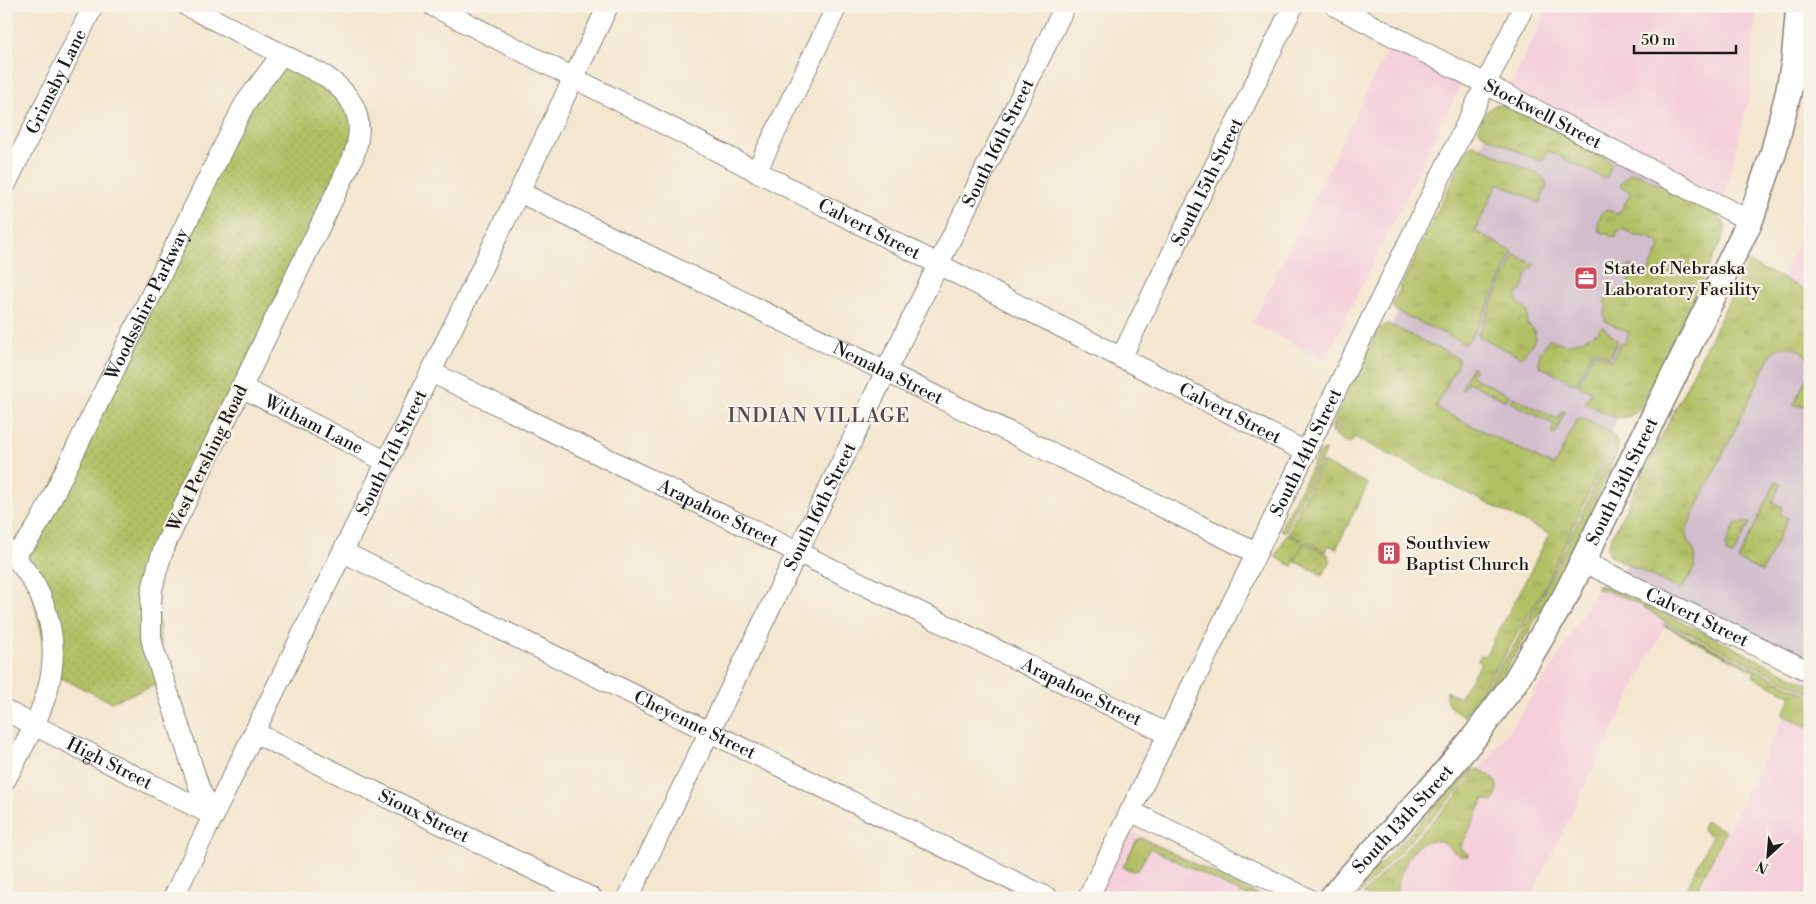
<svg xmlns="http://www.w3.org/2000/svg" width="1816" height="904" viewBox="0 0 1816 904" font-family="'Libre Bodoni',serif">
	<style>
		.built { fill: #f5cfdb }
		.industrial { fill: #d1bdcc }
		.grass { fill: url(#grass-tufts); stroke: #666e40 }
		.park { fill: url(#park-dots); stroke: #666e40 }
		.lines { fill: none; stroke-linecap: round; stroke-linejoin: round }
		.minor-casing { stroke: #888176; stroke-width: 22 }
		.major-casing { stroke: #888176; stroke-width: 28 }
		.minor { stroke: #fff; stroke-width: 20 }
		.major { stroke: #fff; stroke-width: 25 }
		.labels { text-anchor: middle; stroke-width: 4.5; stroke-linejoin: round; paint-order: stroke }
		.street-label { font-size: 18px; fill: #1c1c1c; stroke: #f7f3e8 }
		.poi-label { font-size: 18px; fill: #1c1c1c; stroke: #f7f3e8; text-anchor: start }
		.quarter-label { font-size: 20px; letter-spacing: 1px; fill: #584854; stroke: #f7f3e8 }
	</style>
	<defs>
		<pattern id="grass-tufts" width="24" height="20" patternUnits="userSpaceOnUse" patternTransform="scale(1.25)"><rect width="24" height="20" fill="#b0c063"/><path d="M3 7l-1-3M5 7V3M7 7l1-3M15 17l-1-3M17 17v-4M19 17l1-3" fill="none" stroke="#97a455"/></pattern>
		<pattern id="park-dots" width="8" height="8" patternUnits="userSpaceOnUse" patternTransform="scale(1.25)"><rect width="8" height="8" fill="#b0c063"/><path d="M2 2h.1M6 6h.1" fill="none" stroke="#97a455" stroke-width="1.8" stroke-linecap="round"/></pattern>
	</defs>
	<rect width="100%" height="100%" fill="#f7f3e8"/>
	<filter id="ink" filterUnits="userSpaceOnUse"><feTurbulence type="fractalNoise" baseFrequency=".02" numOctaves="2"/><feDisplacementMap in="SourceGraphic" scale="10" xChannelSelector="R" yChannelSelector="G"/><feConvolveMatrix kernelMatrix="1 2 1 2 8 2 1 2 1" color-interpolation-filters="sRGB"/></filter>
	<filter id="wash" filterUnits="userSpaceOnUse"><feTurbulence type="fractalNoise" baseFrequency=".0096" numOctaves="4" result="noise"/><feDisplacementMap in="SourceGraphic" scale="20" xChannelSelector="R" yChannelSelector="G"/><feGaussianBlur stdDeviation="1.12" result="paint"/><feColorMatrix in="noise" values="0 0 0 0 0 0 0 0 0 0 0 0 0 0 0 0 0 1.4 0 .05"/><feComposite in="paint" operator="in"/></filter>
	<g filter="url(#wash)">
		<rect width="100%" height="100%" fill="#f4e6cf"/>
		<path class="built" d="M1549 6H1756L1750 94 1721 206 1506 94Z
			M1394 37 1466 74 1325 360 1252 323Z
			M1810 221V291L1782 277Z
			M1606 573 1674 606 1530 898H1370L1452 803 1512 727 1554 664Z
			M1806 671 1810 672V898H1695Z
			M1123 827 1145 838 1266 898H1108L1092 890Z"/>
		<path class="industrial" d="M1506 94 1721 206 1564 530 1345 420Z
			M1782 277 1810 291V672L1618 579 1701 429Z"/>
		<path class="grass" d="M1495 105 1508 106 1604 156 1612 165 1607 177 1603 178 1548 151 1543 159 1538 161 1482 134 1479 129C1480 120 1487 109 1495 105Z
			M1472 145H1476L1539 175 1544 179 1547 185 1540 203 1498 183 1475 231 1513 252C1506 267 1475 339 1465 344L1396 311 1392 305 1466 152Z
			M1631 173 1638 174 1717 215 1725 225V233L1639 410C1621 427 1604 412 1585 403L1591 391 1578 385 1594 352 1612 360 1620 343 1624 344 1629 333 1605 321 1604 315 1607 305 1604 303 1609 293 1613 294 1615 291 1624 292 1630 281 1625 272 1627 267 1632 266 1647 274 1660 247 1659 243 1647 237 1635 236 1623 229 1617 231 1616 238 1599 231 1598 221 1603 212 1608 210 1618 215 1631 193 1620 185 1626 177Z
			M1515 255 1535 265 1527 273 1524 286 1516 297 1518 303 1528 311 1527 324C1529 326 1532 327 1534 330 1540 339 1526 351 1521 357L1480 337 1478 333Z
			M1748 262 1810 292V363C1804 347 1782 340 1771 355L1687 528C1684 543 1692 543 1695 554 1698 564 1688 583 1680 590L1611 556 1607 547Z
			M1388 324 1458 358V363L1436 408 1554 466 1578 418H1582L1612 433 1608 450 1590 491 1541 594 1503 658 1464 716C1453 710 1443 704 1447 691L1459 698 1481 663 1478 660 1481 655 1485 656 1519 594 1549 534 1354 437 1351 443 1348 444 1335 435 1340 424 1338 423 1333 433 1332 425 1379 328Z
			M1602 326 1618 341 1610 357 1593 349 1576 384 1539 366 1540 353 1549 339 1567 345C1580 339 1594 338 1602 326Z
			M1472 366 1474 369 1471 376 1509 395 1506 401 1468 382 1463 390H1461Z
			M1810 371V406L1794 405V404Z
			M1513 397 1558 419 1562 411H1565L1555 434 1554 435 1551 433 1555 425 1510 402Z
			M1614 435 1618 445 1616 455C1580 533 1545 610 1498 682 1491 692 1478 719 1466 717L1515 644 1541 597 1590 497 1610 451Z
			M1326 450 1285 532 1280 529 1316 458 1320 452Z
			M1322 462 1368 484 1336 549 1329 545 1326 552 1288 533Z
			M1776 481 1781 484 1772 502 1783 507 1780 514 1788 518 1762 572 1738 560Z
			M1736 523H1750L1732 557 1726 552V545Z
			M1287 534 1304 543 1292 566 1275 557Z
			M1598 585 1620 591 1810 685V693L1661 620C1647 605 1616 593 1596 588Z
			M1664 624 1810 696V722L1807 727 1783 715 1792 696 1752 676 1754 671 1663 625Z
			M1472 769H1476L1449 800 1359 894H1357L1360 885 1364 880 1434 808 1466 772Z
			M1479 769C1494 776 1503 785 1493 802L1484 799 1460 849 1468 854V856H1460C1453 852 1449 845 1441 842 1412 831 1398 877 1395 898H1367L1368 896 1363 894 1451 802Z
			M1705 821 1726 831 1693 898H1682L1712 836 1702 830Z
			M1141 838 1146 840 1264 898H1251L1150 848 1138 870 1133 871 1123 867 1136 841Z"/>
		<path class="park" d="M282 54 325 76 359 123 155 578 164 682 111 702 51 673 22 547 188 218Z
			M1304 543 1329 555 1328 558 1331 560 1323 575 1294 561Z"/>
	</g>
	<g filter="url(#ink)">
		<g class="lines">
			<g class="minor-casing">
				<g id="minor">
					<path d="M187 6 325 76C357 98 367 123 352 160L165 545 158 566 152 590 151 603V637L154 650 200 790 214 816"/>
					<path id="s1" d="M433 6 1306 452"/>
					<path id="s2" d="M1335 6 1750 221"/>
					<path d="M756 172 837 6"/>
					<path id="s3" d="M6 184 93 6"/>
					<path id="s4" d="M519 192 1256 553"/>
					<path id="s5" d="M1121 358 1293 6"/>
					<path id="s6" d="M431 372 1168 734"/>
					<path id="s7" d="M241 387 387 462"/>
					<path d="M6 548C44 585 62 636 48 688 40 719 21 750 6 779"/>
					<path id="s8" d="M343 552 1048 898"/>
					<path id="s9" d="M14 555 29 539 41 520 244 105 282 54"/>
					<path id="s10" d="M1582 561 1810 672"/>
					<path id="s11" d="M6 711 214 816"/>
					<path id="s12" d="M255 733 592 898"/>
					<path d="M1130 811 1307 898"/>
					<path id="s13" d="M173 898 519 192 608 6"/>
					<path id="s14" d="M628 898 1065 6"/>
					<path id="s15" d="M1088 898 1524 6"/>
				</g>
			</g>
			<g class="major-casing">
				<g id="major">
					<path id="s16" d="M1332 898 1346 881 1438 781 1476 735 1515 682 1566 595 1750 221 1773 154 1788 94 1794 62 1799 6"/>
				</g>
			</g>
			<use href="#minor" class="minor"/>
			<use href="#major" class="major"/>
		</g>
	</g>
	<defs>
		<g id="office-square" transform="scale(1.25)"><rect x="-9" y="-9" width="18" height="18" rx="4" fill="#d1495b" stroke="#f7f3e8"/><path d="M-6-3h4V-5.5h4V-3h4V5H-6ZM-1-4.5V-3h2v-1.5ZM-6 0V1H6V0Z" fill="#fff"/></g>
		<g id="building-square" transform="scale(1.25)"><rect x="-9" y="-9" width="18" height="18" rx="4" fill="#d1495b" stroke="#f7f3e8"/><path d="M-4-6H4V6H1V3H-1V6H-4ZM-2.5-4.3h1.7v1.8h-1.7ZM.8-4.3h1.7v1.8H.8ZM-2.5-1h1.7V.8h-1.7ZM.8-1h1.7V.8H.8Z" fill="#fff"/></g>
	</defs>
	<g fill-rule="evenodd">
		<use href="#office-square" x="1586" y="278"/>
		<use href="#building-square" x="1389" y="553"/>
	</g>
	<g class="labels">
		<g class="street-label">
			<text dy="6" stroke="none"><textPath href="#s3" startOffset="114">Grimsby Lane</textPath></text>
			<text dy="6" stroke="none"><textPath href="#s2" startOffset="234">Stockwell Street</textPath></text>
			<text dy="6" stroke="none"><textPath href="#s14" startOffset="841">South 16th Street</textPath></text>
			<text dy="6" stroke="none"><textPath href="#s5" startOffset="196">South 15th Street</textPath></text>
			<text dy="6" stroke="none"><textPath href="#s1" startOffset="490">Calvert Street</textPath></text>
			<text dy="6" stroke="none"><textPath href="#s9" startOffset="285">Woodsshire Parkway</textPath></text>
			<text dy="6" stroke="none"><textPath href="#s4" startOffset="411">Nemaha Street</textPath></text>
			<text dy="6" stroke="none"><textPath href="#s1" startOffset="895">Calvert Street</textPath></text>
			<text dy="6" stroke="none"><textPath href="#s7" startOffset="82">Witham Lane</textPath></text>
			<text dy="6" stroke="none"><textPath href="#s13" startOffset="496">South 17th Street</textPath></text>
			<text dy="6" stroke="none"><textPath href="#s15" startOffset="496">South 14th Street</textPath></text>
			<text transform="translate(207 458) rotate(-64)" y="6">West Pershing Road</text>
			<text dy="6" stroke="none"><textPath href="#s16" startOffset="511">South 13th Street</textPath></text>
			<text dy="6" stroke="none"><textPath href="#s14" startOffset="436">South 16th Street</textPath></text>
			<text dy="6" stroke="none"><textPath href="#s6" startOffset="320">Arapahoe Street</textPath></text>
			<text dy="6" stroke="none"><textPath href="#s10" startOffset="128">Calvert Street</textPath></text>
			<text dy="6" stroke="none"><textPath href="#s6" startOffset="725">Arapahoe Street</textPath></text>
			<text dy="6" stroke="none"><textPath href="#s8" startOffset="392">Cheyenne Street</textPath></text>
			<text dy="6" stroke="none"><textPath href="#s11" startOffset="116">High Street</textPath></text>
			<text dy="6" stroke="none"><textPath href="#s12" startOffset="188">Sioux Street</textPath></text>
			<text dy="6" stroke="none"><textPath href="#s16" startOffset="106">South 13th Street</textPath></text>
		</g>
		<g class="poi-label">
			<text x="1604" y="274">State of Nebraska<tspan x="1604" dy="21">Laboratory Facility</tspan></text>
			<text x="1406" y="549">Southview<tspan x="1406" dy="21">Baptist Church</tspan></text>
		</g>
		<g class="quarter-label">
			<text x="819" y="422">INDIAN VILLAGE</text>
		</g>
	</g>
	<rect width="1816" height="904" fill="none" stroke="#f7f3e8" stroke-width="25"/>
	<g transform="translate(1768 856) rotate(206)" stroke="#f7f3e8" stroke-width="4" paint-order="stroke">
	<path d="M0-4L9 19L0 12L-9 19Z" fill="#1c1c1c"/>
	<text y="-8" font-size="14" font-weight="bold" text-anchor="middle" fill="#1c1c1c">N</text>
	</g>
	<path d="M1634 45v8h102v-8" fill="none" stroke="#1c1c1c" stroke-width="2.5"/>
	<text x="1641" y="45" font-size="15" fill="#1c1c1c" stroke="#f7f3e8" stroke-width="4" paint-order="stroke">50 m</text>
</svg>
